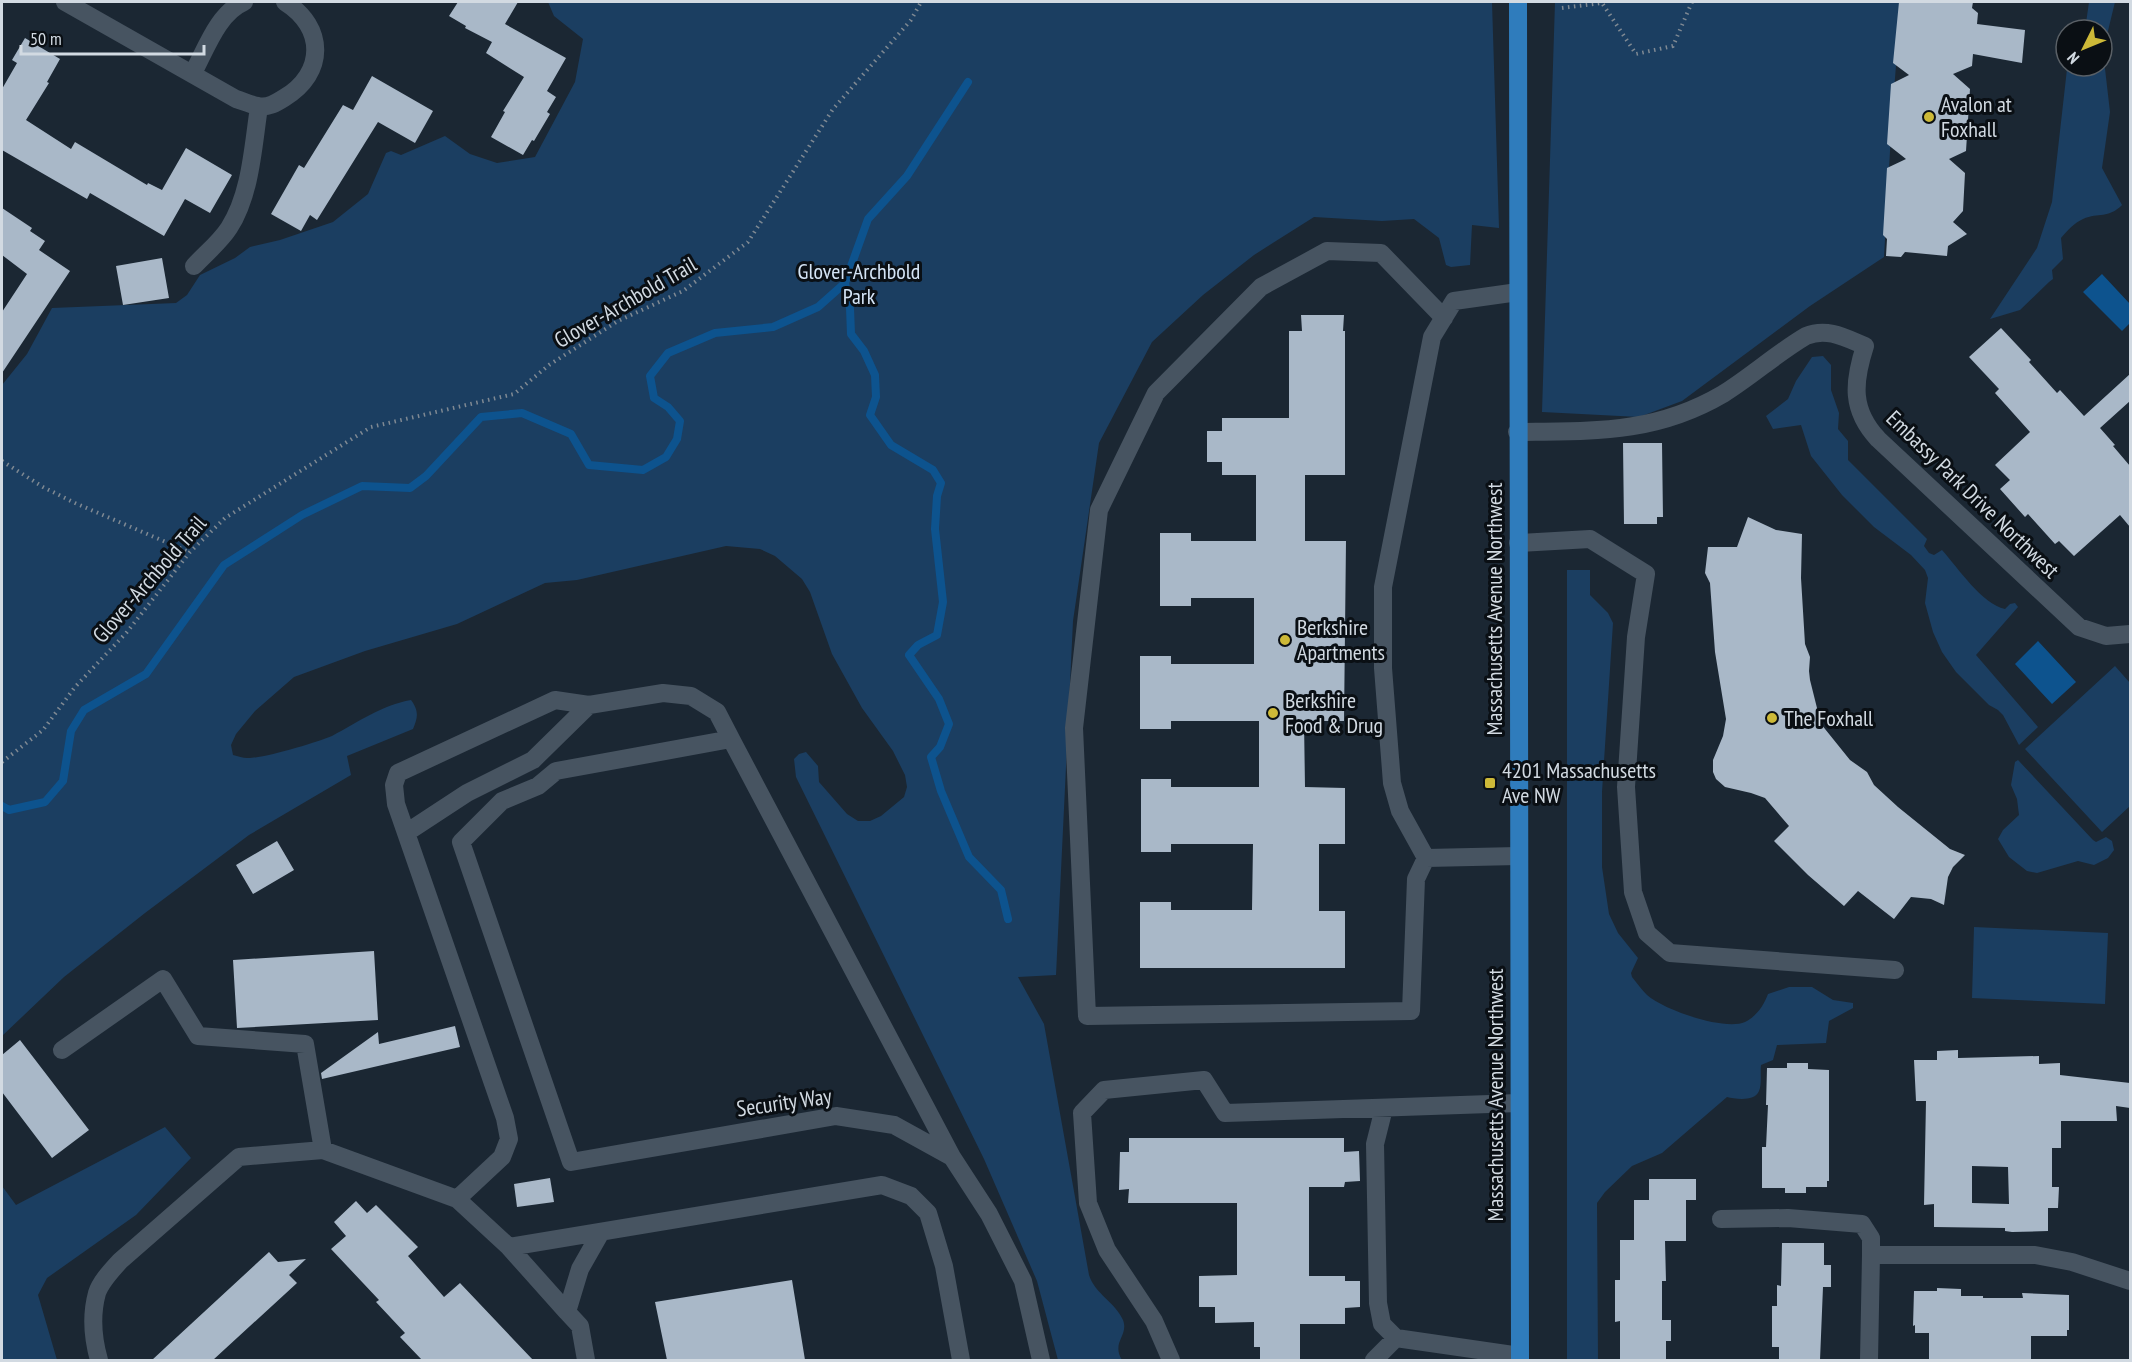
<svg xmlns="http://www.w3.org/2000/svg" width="2132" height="1362" viewBox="0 0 2132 1362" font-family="'PT Sans Narrow',sans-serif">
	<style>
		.green { fill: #1b3e61 }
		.water { fill: #0d538e }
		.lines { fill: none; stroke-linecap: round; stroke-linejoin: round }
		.stream { stroke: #0d538e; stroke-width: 8 }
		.building { fill: #a9b8c8; fill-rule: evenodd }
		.path { stroke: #7f8993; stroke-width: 4; stroke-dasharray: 1.5 4.5; stroke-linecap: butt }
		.minor { stroke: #475461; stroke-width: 18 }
		.major { stroke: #2f7cbc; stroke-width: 18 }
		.poi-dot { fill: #cdb938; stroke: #0a0f14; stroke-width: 2 }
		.labels { text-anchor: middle; stroke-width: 6; stroke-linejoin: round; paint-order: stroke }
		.poi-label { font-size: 22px; fill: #d2dae2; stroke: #0a0f14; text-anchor: start }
		.park-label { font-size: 22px; fill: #d5e5f6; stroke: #0a0f14 }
		.street-label { font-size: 22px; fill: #d2dae2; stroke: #0a0f14 }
	</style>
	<rect width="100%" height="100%" fill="#1b2733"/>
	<path class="green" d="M548 2H1492L1499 228 1472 225 1470 265 1451 267 1446 265 1439 238 1414 219 1382 221 1314 217 1254 255 1203 295 1152 342 1099 443 1073 621 1056 975 1018 977 1044 1024 1089 1275C1095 1294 1116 1303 1123 1320 1129 1336 1111 1342 1122 1360H1058L1037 1281 984 1159 796 777 794 759 799 754 806 752 818 766 819 782 847 814 858 821H870L881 816 904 797 907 787 905 775 893 751 862 708 832 654 810 592 802 579 775 556 760 549 726 546 577 580 545 583 457 624 365 651 294 677 255 711 236 734 231 745 233 755C238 756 243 758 247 758 262 759 318 742 332 736 358 722 382 705 411 700 419 711 418 717 413 729L347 756 351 775 249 835 145 913 64 977 2 1036V385L27 354 52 308 176 303 187 295 200 275 235 258 250 247 280 240 333 222 368 194 386 153 391 151 401 155 445 136 470 154 497 163 535 157 575 82 583 39 554 16Z
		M1555 2H1901L1892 116 1884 257 1810 306 1682 401 1639 417 1542 412Z
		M2089 2H2115L2106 39 2104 60 2110 112 2102 168 2122 205C2108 219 2099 212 2083 219 2074 223 2068 230 2061 238L2063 259 2052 270 2053 279 2049 282 2020 310 1990 319 2037 248 2052 202 2067 69 2075 66H2102V30H2085Z
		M1823 356 1831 365V390L1839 413 1838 429 1848 441V460L1927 539 1924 546 1929 553 1934 555 1942 550C1958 568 1982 604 2005 609L2010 604 2015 603 2018 607 1976 655 2038 727 2019 745 2003 715 1998 710 1989 705 1956 672 1942 652 1933 632 1925 603 1928 578 1925 570 1911 555 1874 527 1842 495 1811 456 1801 425 1773 429 1766 416 1788 399 1796 381 1812 357Z
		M1567 570H1590V595L1608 613 1613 623 1602 792V867L1609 914 1618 933 1638 958 1631 973 1632 977C1637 983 1642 990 1647 995 1664 1010 1724 1031 1745 1022 1757 1016 1764 1005 1768 994L1789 987H1812L1833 1000 1853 1003V1008L1829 1021 1826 1043 1777 1045 1773 1060 1761 1065C1760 1072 1762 1084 1759 1091 1755 1102 1735 1099 1727 1097L1662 1153 1632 1166 1605 1192 1597 1203 1598 1360H1567Z
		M2115 666 2130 683V806L2102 832 2025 749Z
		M2018 760 2093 840 2096 842 2106 837 2112 841 2114 850 2108 858 2094 865 2078 861 2037 873 2027 871 2009 857 1998 839 2003 830 2019 815 2017 799 2011 785 2015 762Z
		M1974 927 2108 933 2105 1004 1972 998Z
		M165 1127 191 1158 136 1215 47 1278 38 1295 57 1360H2V1186L16 1205Z"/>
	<path class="water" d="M2102 274 2130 304V323L2122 331 2083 292Z
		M2038 641 2076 682 2052 704 2015 664Z"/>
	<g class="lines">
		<path class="stream" d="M845 283 850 308 851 334 864 351 875 375 876 397 870 415 891 445 933 470 941 483 937 496 935 529 943 602 937 635 918 645 909 655 939 699 949 724 940 747 931 757 941 791 969 857 1001 890 1008 919
			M2 806 9 810 45 802 63 781 71 731 84 710 146 674 224 565 302 515 362 486 410 488 426 476 481 417 522 413 571 434 589 465 643 470 666 457 677 439 680 421 668 407 654 398 650 376 668 353 715 333 773 327 818 307 845 283 868 219 907 176 968 82"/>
	</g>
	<path class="building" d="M458 2H518L505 24 566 58 547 91 556 97 547 112 550 114 534 141 532 140 523 155 491 137 505 112 503 111 524 77 486 53 492 42 465 28 466 26 449 16Z
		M1899 2H1973L1972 8 1978 13 1977 24 2025 30 2022 63 1973 54 1972 66 1953 74 1970 89 1966 151 1949 159 1965 173 1963 211 1953 222 1967 234 1948 246 1947 256 1905 252 1901 257 1886 256 1887 239 1883 235 1887 168 1906 159 1887 144 1891 84 1909 75 1893 63Z
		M25 38 60 59 47 82 49 83 26 120 71 149 75 142 147 185 148 183 162 190 186 148 232 175 210 213 185 199 164 236 90 193 87 199 2 150V89L17 63 12 60Z
		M372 76 433 111 415 143 378 122 317 220 310 215 301 231 271 214 299 165 304 168 343 105 353 110Z
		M2 208 32 228 30 231 45 241 39 250 70 271 2 373V312L27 274 2 255Z
		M162 258 169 298 123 305 116 266Z
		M1301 315H1344L1343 331H1345V475H1305V541H1346L1344 721H1304L1305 787 1345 788V844H1319V911H1345V968H1140V902H1171V910H1252L1253 844H1171V852H1141V779H1171V787H1259V721H1171V729H1140V656H1171V664H1254V598H1191V606H1160V533H1191V541H1256V475H1222V462H1207V431H1222V418H1289V331H1302Z
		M2001 328 2031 360 2029 362 2057 393 2060 390 2084 416 2130 374V401L2100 428 2115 445 2113 446 2130 466V527L2120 515 2074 556 2059 541 2055 544 2028 514 2025 517 2000 489 2010 480 1995 465 2030 432 1995 393 1999 389 1969 357Z
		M1623 443H1662L1663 517H1657V524H1624Z
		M1748 517 1776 530 1802 534 1801 578 1805 644 1810 657 1809 671 1810 680 1821 724 1850 760 1867 772 1874 785 1898 807 1950 849 1965 855 1953 867 1948 877 1944 905 1931 899 1911 897 1894 919 1858 891 1844 906 1808 875 1774 841 1789 826 1765 798 1751 793 1725 787 1716 779 1713 772V760L1723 736 1726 719 1715 652 1710 583 1705 573 1708 547H1737Z
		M277 841 294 870 253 894 236 865Z
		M374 951 378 1020 237 1028 233 960Z
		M455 1026 460 1047 322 1079 321 1073 378 1032 379 1044Z
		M20 1040 89 1130 52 1158 2 1092V1055Z
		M1958 1050V1058L2039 1056V1064L2060 1063V1075L2130 1083V1108L2116 1106 2117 1121H2061V1148H2052V1187H2059L2058 1208H2048V1231L2012 1232 2005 1231V1228L1934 1227V1204L1924 1205 1926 1101H1916L1914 1060H1937V1051ZM1972 1166 2008 1167 2009 1204 1972 1203Z
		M1787 1063H1808V1069L1829 1070V1181H1827V1187H1806V1193H1785V1188H1762V1147H1766L1768 1105H1766L1767 1068H1787Z
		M1129 1138H1344V1152L1359 1151 1360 1181 1345 1182 1344 1187H1309V1276H1345V1281H1360V1307L1345 1308V1324H1300V1360H1260V1347H1254V1322L1215 1323V1307H1199V1276L1237 1275V1203H1128L1129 1189 1119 1190 1120 1152H1129Z
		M550 1178 554 1202 517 1207 514 1184Z
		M1649 1179H1696V1200H1686V1241H1665L1666 1281H1662V1320H1671V1341H1666V1360H1620V1321L1615 1322V1280H1620V1240H1634V1200H1649Z
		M356 1201 367 1213 376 1205 418 1247 408 1256 444 1297 460 1283 533 1360H422L400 1337 405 1333 376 1302 379 1300 331 1249 346 1236 334 1222Z
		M1782 1243H1824V1265H1831V1287H1823L1820 1360H1779V1347H1772V1306H1777V1285L1781 1286Z
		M269 1252 278 1262 306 1259 289 1275 297 1283 213 1360H152Z
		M792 1280 805 1360H667L655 1302Z
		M1937 1288 1961 1289V1296H1983V1298H2023L2022 1293 2069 1295V1330H2067V1336H2031V1360H1929V1333H1915V1325L1913 1326 1914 1291H1937Z"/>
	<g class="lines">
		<path class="path" d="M1562 8 1602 3 1636 54 1673 46 1692 2
			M2 461 43 487 75 503 189 552
			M2 762 43 730 75 687 127 632 190 552 225 518 371 427 514 394 549 365 618 321 683 291 748 242 833 109 911 20 921 2"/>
		<path class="minor" d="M65 2 236 99C243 101 251 105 258 106 268 108 276 103 284 98 326 73 325 27 285 2
			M193 73C206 49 218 13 244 2
			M194 266C205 254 220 242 229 228 251 194 253 146 259 107
			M1518 292 1454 301 1432 337 1383 587V668L1392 783 1400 811 1426 858 1518 856
			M1517 432C1593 431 1655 434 1723 394 1752 376 1777 353 1806 336 1827 327 1846 338 1865 346 1853 383 1851 410 1878 439L2079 627 2106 636 2130 634
			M1518 543 1590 539 1646 574 1636 637 1626 787 1633 892 1647 933 1670 953 1895 970
			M406 833 467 793 533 760 589 705
			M1426 858 1416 879 1411 1011 1087 1016 1074 728 1099 510 1156 393 1261 287 1327 251 1381 253 1444 318
			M62 1050 163 979 198 1036 305 1044 323 1150
			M1384 1108 1375 1144 1378 1303 1382 1324 1396 1338 1520 1356
			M952 1157 731 739 556 771 538 786 502 801 461 842 571 1162 836 1116 894 1125 952 1157 989 1214 1023 1281 1041 1360
			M457 1199 502 1157 509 1139 505 1118 396 804 394 785 398 773 555 700 589 705 663 693 691 696 717 712 731 739
			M1721 1219 1788 1218 1862 1224 1871 1238V1255
			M509 1247 882 1185 911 1196 928 1213 944 1266 961 1360
			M99 1360C93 1339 91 1315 97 1293 101 1281 112 1270 120 1261L239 1157 323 1150 457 1199 509 1247 567 1312
			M586 1360 580 1326 567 1312 580 1269 601 1232
			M1171 1360 1154 1321 1107 1250 1088 1203 1082 1113 1104 1090 1204 1080 1225 1113 1519 1103
			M1374 1360 1396 1338
			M1869 1360 1871 1255H2035L2072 1262 2130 1281"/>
		<path class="major" d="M1518 2 1520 1360"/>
	</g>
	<g class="poi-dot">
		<circle cx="1929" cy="117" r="6"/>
		<circle cx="1285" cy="640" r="6"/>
		<circle cx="1273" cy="713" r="6"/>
		<circle cx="1772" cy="718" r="6"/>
		<rect x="1484" y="777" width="12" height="12" rx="3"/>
	</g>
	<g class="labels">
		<g class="poi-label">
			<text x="1941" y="112">Avalon at<tspan x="1941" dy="25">Foxhall</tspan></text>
			<text x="1297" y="635">Berkshire<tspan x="1297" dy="25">Apartments</tspan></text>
			<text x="1285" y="708">Berkshire<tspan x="1285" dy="25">Food &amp; Drug</tspan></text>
			<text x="1784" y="726">The Foxhall</text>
			<text x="1502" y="778">4201 Massachusetts<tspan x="1502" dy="25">Ave NW</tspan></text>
		</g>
		<g class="park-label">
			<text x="859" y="279">Glover-Archbold<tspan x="859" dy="25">Park</tspan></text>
		</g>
		<g class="street-label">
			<text transform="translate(625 302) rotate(-30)" y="8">Glover-Archbold Trail</text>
			<text transform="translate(1973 494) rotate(44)" y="8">Embassy Park Drive Northwest</text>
			<text transform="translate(149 579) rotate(-49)" y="8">Glover-Archbold Trail</text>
			<text transform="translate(1494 609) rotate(-90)" y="8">Massachusetts Avenue Northwest</text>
			<text transform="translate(1495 1095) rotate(-90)" y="8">Massachusetts Avenue Northwest</text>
			<text transform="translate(784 1102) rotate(-8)" y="8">Security Way</text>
		</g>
	</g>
	<rect width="2132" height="1362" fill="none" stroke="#d2dae2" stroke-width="6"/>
	<g transform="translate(2084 48) rotate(227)"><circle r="28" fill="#0a0f14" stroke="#5a6066" stroke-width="1.5"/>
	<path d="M0-4.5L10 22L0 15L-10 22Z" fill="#cdb938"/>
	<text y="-9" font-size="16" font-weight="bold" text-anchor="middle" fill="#d2dae2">N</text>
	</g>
	<path d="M21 45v9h183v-9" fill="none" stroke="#d2dae2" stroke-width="3"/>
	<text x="30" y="45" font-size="18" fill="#d2dae2" stroke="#0a0f14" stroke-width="4.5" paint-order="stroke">50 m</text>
</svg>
